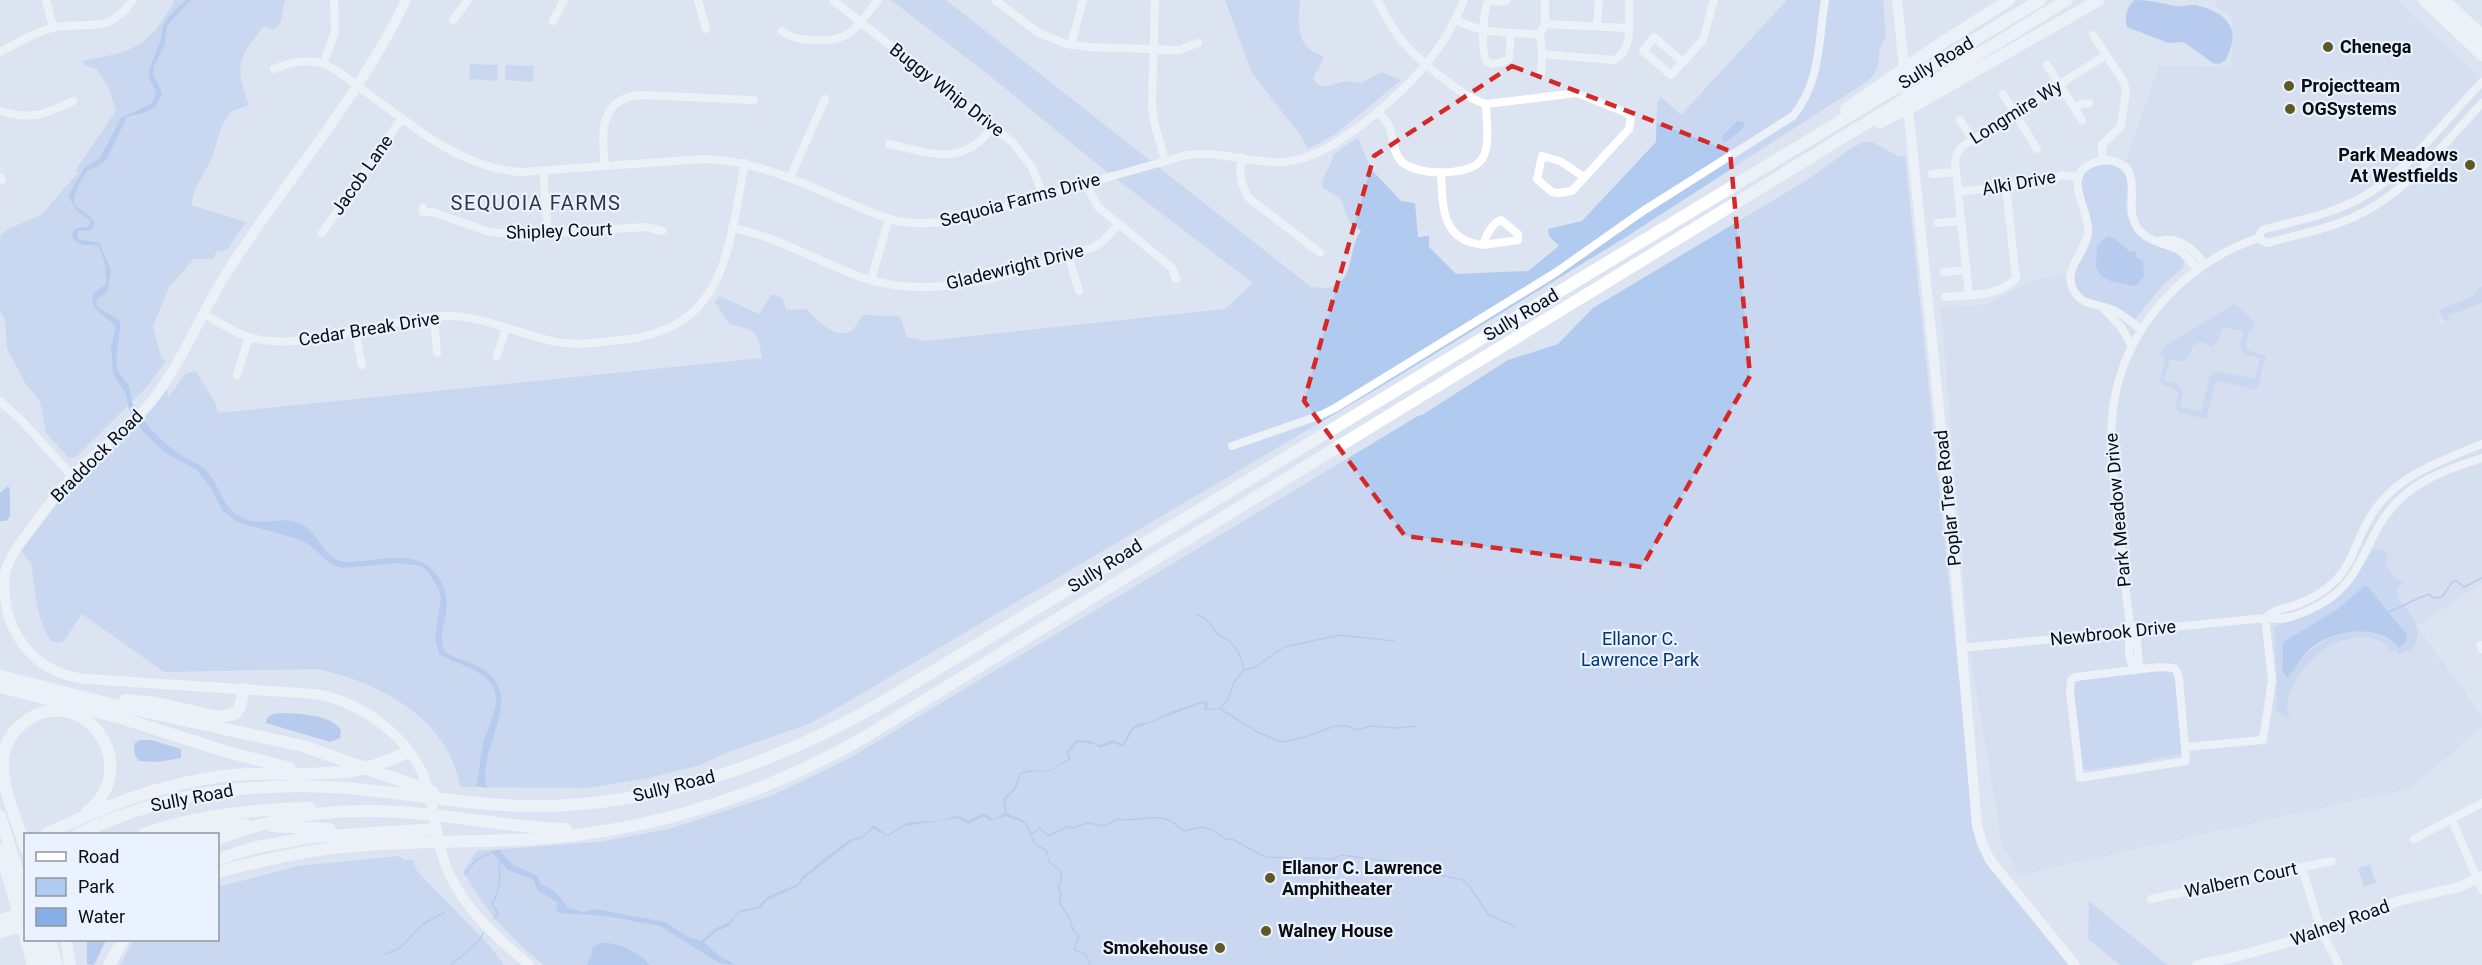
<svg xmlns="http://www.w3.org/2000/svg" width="2482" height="965" viewBox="0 0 2482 965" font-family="Roboto,sans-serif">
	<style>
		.built { fill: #cedaed }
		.green { fill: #b1caef; fill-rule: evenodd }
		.water { fill: #88aee8 }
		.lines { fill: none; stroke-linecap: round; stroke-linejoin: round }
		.stream { stroke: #88aee8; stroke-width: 1.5 }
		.minor { stroke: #fff; stroke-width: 8 }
		.major { stroke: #fff; stroke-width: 10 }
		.highway { stroke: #fff; stroke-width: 12 }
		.marked { fill: none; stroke: #d62828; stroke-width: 4.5; stroke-dasharray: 12 8; stroke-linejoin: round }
		.poi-dot { fill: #5e5825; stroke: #e9f2fe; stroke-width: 2 }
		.labels { text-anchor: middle; stroke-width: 4.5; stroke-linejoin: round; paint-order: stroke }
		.poi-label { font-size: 18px; font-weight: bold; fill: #0a0d11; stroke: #e9f2fe; text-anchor: start }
		.street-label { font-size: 18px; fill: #0a0d11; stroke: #e9f2fe }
		.park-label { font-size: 18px; fill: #043577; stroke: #e9f2fe }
		.neighbourhood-label { font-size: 20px; letter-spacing: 1.5px; fill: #323842; stroke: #e9f2fe }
	</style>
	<rect width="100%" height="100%" fill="#dce4f1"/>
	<path class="built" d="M2218 0H2397L2482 79V286L2473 296 2438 310 2440 326 2448 316 2482 303V583L2417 626 2482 716V727L2411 788 2019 875 2002 844 1969 647 1941 308 1988 304 2030 281 2061 274 2141 330 2204 264 2191 248 2158 241 2134 220 2124 166 2159 66 2232 67V17L2214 6Z"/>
	<path class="green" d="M175 0H285L280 24 274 30 264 26C238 59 234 64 249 105L232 111 222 125 212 158 195 189 191 205 246 222 227 250 217 251 213 259H194L169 287 153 326 161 358 166 361 146 388 76 457 69 458 46 433 40 401 25 383 7 348 5 319 0 312V236L8 229 41 215 79 172 75 171 116 111 109 88 97 69 86 66 82 61C135 51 147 49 175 0Z
		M891 0H946L1311 287C1317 287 1325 289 1331 287 1356 280 1347 248 1361 231L1350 223 1340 198 1322 187C1322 173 1334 163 1333 155L1358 137 1370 168 1401 201 1415 203 1418 237 1429 236V247L1456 274 1528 271 1559 246 1549 236 1548 229 1582 221 1656 142 1657 103 1661 97 1681 115 1787 0H1883L1886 36 1879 51V62L1875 74 1866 82 1626 237 1392 380 834 710 811 723 723 754 701 765 644 779 587 788 460 787C449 719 381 683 318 669L164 672 82 614 64 641 59 643 51 641C36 618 35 592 32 567 31 562 24 555 21 551L70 487 137 424 165 390 168 392V398L185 374 196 371 216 404 218 413 762 358C758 329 755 331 729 324L715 302 720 296 759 314 771 295H777L783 299 786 310 806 309C816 318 836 342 852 330 856 327 859 320 863 315L900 316 907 337 925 341 1225 309 1253 283 1102 168 985 72Z
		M1225 0H1300C1299 16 1295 40 1312 51 1317 54 1319 53 1324 58L1313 78 1317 84 1324 87 1346 81 1361 83 1381 72 1401 80 1336 134 1308 149 1301 136 1252 73Z
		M470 64 498 65 497 81 469 79Z
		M506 65 534 66 533 82 505 80Z
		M1864 142H1872L1900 157 1905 156 1973 813 1984 853 2072 965H544C512 941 482 907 463 871L477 851 599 842 669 829 773 795 848 759 1418 416 1422 415 1508 360 1558 344 1593 308 1807 180 1853 147Z
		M2109 162C2143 179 2118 196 2130 222 2144 252 2169 241 2184 261L2183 268 2164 284 2135 319 2086 298C2060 278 2082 265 2089 245 2091 238 2092 230 2091 222 2090 207 2076 194 2082 178 2088 166 2098 165 2109 162Z
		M2482 286V303L2448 316 2450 320H2444L2438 310 2473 296Z
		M2235 304 2255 322 2253 330 2250 329 2246 345 2248 350 2266 356 2257 389 2256 390 2220 381 2215 385 2207 417 2205 419 2178 412 2175 407 2178 394 2174 388 2163 385 2160 380 2165 358 2159 354 2169 343ZM2223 327 2243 331 2240 346 2245 355 2260 358 2255 379 2217 371 2210 375 2201 412 2180 406 2183 392 2178 384 2164 380 2170 359 2182 362 2191 355 2192 347C2198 341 2204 340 2210 347L2217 343Z
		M2379 549 2391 553H2387L2386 565 2394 577 2403 583 2397 588V597C2412 616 2426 628 2411 652L2407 651 2398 655 2397 649 2391 652 2387 649 2389 646C2347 616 2288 667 2287 712L2290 714 2289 717 2276 712 2277 679 2274 628C2281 622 2307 616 2318 610 2345 595 2356 574 2373 550ZM2365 585 2369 588 2407 635 2406 642 2399 648C2395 643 2390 641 2384 638 2357 625 2329 635 2307 653 2298 660 2295 670 2285 676L2282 668 2283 642 2338 609Z
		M2170 670 2174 673 2184 754 2155 758 2134 764 2082 770 2073 689 2076 682 2081 680Z
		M399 856 404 860H413L417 871 489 945 504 965H120L134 940H218V887L297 866Z
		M2370 865 2376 883 2364 887 2358 868Z
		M2089 901 2167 965H2120L2088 939Z"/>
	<path class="water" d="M186 0H191L170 22 166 29 165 45 154 66 153 74 162 93C158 112 142 113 127 117L106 160 99 166 88 170 78 185 74 199 75 206 91 217 95 223 91 230 78 231V239L99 243 111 270 107 292 97 299 96 306 120 321C121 336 115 351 117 367 119 375 125 379 129 386 131 391 130 398 133 404 139 419 162 441 175 451 185 460 197 461 206 470 220 485 221 507 241 517 262 529 283 513 303 525 319 534 321 554 342 562 364 563 391 555 412 559 436 564 450 589 446 612 445 625 437 641 446 653 459 660 477 664 488 673 523 701 475 754 487 788L477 786C479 772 480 757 483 744 488 724 506 700 489 681 477 668 454 663 439 654L435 638 441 599 439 590 427 570 421 566 398 563 342 568 332 565 308 544 298 539 237 522 222 510 212 490 197 470 164 452 141 429 129 410 126 394 113 374 111 346 116 327C108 316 88 310 93 294L106 284C107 272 104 256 98 245H82L73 239C70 227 79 227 88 227L91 221 76 210 68 196 85 167 100 158 121 118 152 103 156 92 149 78V70L161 39 163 26 169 16Z
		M2135 0C2150 0 2161 3 2175 6 2181 7 2188 5 2194 5 2212 8 2237 19 2232 43 2231 48 2228 54 2226 60L2219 64 2213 63 2184 42 2168 43 2127 27C2124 17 2127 6 2135 0Z
		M1737 121 1743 122 1745 125 1739 132 1724 143 1722 136Z
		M2108 236 2114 238 2130 252 2136 251V257L2143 261 2144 277 2135 286 2110 281 2102 277 2096 268 2097 245Z
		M8 486 10 489V516L6 521H0V493Z
		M2365 585 2369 588 2407 635 2406 642 2399 648C2377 621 2325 630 2303 656 2297 663 2294 671 2287 678L2282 670 2283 642 2338 609Z
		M1203 701 1208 703 1207 708 1208 709 1219 708 1215 710H1204L1205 704 1202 703 1134 729 1123 747 1114 743 1100 748 1094 744 1078 742 1068 752 1071 759 1048 772 1034 771 1021 774 1016 789 1005 800 1007 813C1019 820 1029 818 1030 834L1024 823 1006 816 990 821 984 816 969 824 958 818 905 826 888 836 873 829 861 839 853 840 806 877 797 887 767 900 761 908 738 913 729 926 717 931 704 942 719 956 736 965 719 963 660 926 606 916 559 913 556 910 558 903 537 890 534 880 508 870 490 851 499 850 513 865 538 876 541 885C553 887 561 898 568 908L583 912 596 909 665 922 686 936 701 941 716 928 729 922 740 910 757 907 769 896 798 884 802 877 825 858 849 840 861 837 874 825 887 835 907 823 943 820 959 815 968 821 984 813C996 820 992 822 1005 812L1003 799 1014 788 1020 773C1033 767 1035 772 1046 771 1053 770 1063 762 1069 758L1066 752 1076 740 1090 741 1099 745 1112 740 1123 744C1129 733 1132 721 1148 723L1170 712Z
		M282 713C300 714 330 714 341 730L340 738 330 742 266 723 267 718 273 714Z
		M140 740H151L181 749V758L158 762 139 761C134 755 133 750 135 743Z
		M87 940H106L94 965 87 964Z
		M599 943C617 941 639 952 650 965H587L589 959H591L592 948Z"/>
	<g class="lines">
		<path class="stream" d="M2388 612C2403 607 2415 598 2430 594L2433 598 2442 597 2453 581H2457L2464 587 2482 578
			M1196 614C1207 618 1210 624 1217 633 1219 636 1225 638 1229 641 1237 647 1242 659 1244 669
			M1394 641 1340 635 1284 647 1255 667 1244 670 1233 684 1228 700 1219 708 1259 733 1282 742 1305 737 1335 726H1347L1357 730 1372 726 1396 728 1416 726
			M1030 832 1035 844 1047 851 1049 862 1061 871V882L1058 885 1061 895 1059 902 1070 919 1073 930 1079 936 1074 950 1086 954 1090 965
			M1032 834 1040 828 1048 836 1069 826 1072 828 1088 823 1105 826 1118 819C1132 822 1155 814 1168 820 1174 822 1179 828 1185 831L1202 827 1213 830 1225 839H1232L1265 857 1333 859 1342 855 1399 863 1411 869 1463 880 1470 887 1488 914 1514 926
			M465 874 476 860 491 853
			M494 919 498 913 492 904C499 892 501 879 499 864L501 861
			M383 955 400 948 423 924 445 912
			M451 965 479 941 483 933"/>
		<path class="minor" d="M46 0 53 27
			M698 0 706 29
			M833 0 1012 142 1032 167 1043 195
			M995 0 1039 33 1064 43 1088 47 1179 50 1198 43
			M1155 0 1152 105 1154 122 1165 161
			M1377 0C1384 12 1390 25 1398 36 1413 56 1463 98 1486 104L1577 93 1627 113 1631 118 1629 129 1572 191 1558 193 1552 192 1537 179 1542 156 1560 161 1584 177
			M1506 1 1488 2C1483 10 1481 52 1486 60 1491 67 1503 62 1509 59L1511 33
			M453 20 468 0
			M1456 20C1483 34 1509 33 1540 34L1545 24 1628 28
			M553 21 564 0
			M1545 24V0
			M1597 26 1599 0
			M782 31C792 39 802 39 814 40 851 43 857 26 878 0
			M1540 34 1542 54 1614 60C1635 49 1628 20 1629 0
			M2093 35 2124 82 2126 91 2121 126 2102 145V160
			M1071 45 1083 0
			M0 52C16 44 34 32 52 28 86 19 106 38 133 0
			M1683 62 1654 37 1643 51 1671 75 1703 40 1714 0
			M323 64 335 32 334 0
			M2047 65 2082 120
			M274 69C290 62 307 58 324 64 339 70 353 83 366 92 413 126 460 168 520 172L704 159C756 160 802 183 849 203 865 209 880 217 897 221 918 225 940 223 961 219L1187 155C1220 150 1250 164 1283 162 1317 159 1341 140 1368 120 1410 86 1444 51 1464 0
			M1541 74 1542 54
			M2003 94 2037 149
			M2075 109 2081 104 2089 103
			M0 111C33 120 43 115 73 101
			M1378 111C1382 116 1386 121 1389 126 1394 138 1392 151 1401 161 1415 176 1471 177 1482 159 1491 145 1486 120 1486 104
			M1960 120 1973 140
			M889 144C931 153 964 168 993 126
			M1242 157C1239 173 1240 185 1249 198L1320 253
			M605 166C602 134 598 99 640 95L754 100
			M543 171 548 234
			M1441 172C1443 206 1440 240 1483 245
			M1932 174 1956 172
			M0 177 2 180
			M790 178 825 99
			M1086 184 1098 207 1172 268 1176 279
			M1958 192 2036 183 2062 175 2079 177
			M423 207V212H433L486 231 516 235 646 227 662 231
			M1501 220 1518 234V240L1483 245C1486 236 1491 224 1501 220Z
			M1938 223 1961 221
			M732 228C778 236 820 263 864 278 939 303 1020 271 1092 248L1102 242 1118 225
			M322 233 402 118
			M2258 238 2267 243C2296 235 2328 229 2356 216 2408 192 2444 144 2482 103
			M2158 241C2178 236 2194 248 2204 264
			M1068 255 1079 291
			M1944 272 1966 270
			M871 280 889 218
			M1969 295 1955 163 1957 153 1963 146 2106 55
			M1945 297C1966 295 2001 297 2016 278L2006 187
			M2104 309 2121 327 2132 346
			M204 314C219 322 235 334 252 338 305 352 384 319 441 316 479 314 515 333 552 341 574 346 597 343 620 340 727 330 728 249 745 163
			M434 317 437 353
			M355 330 362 365
			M2141 330C2132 323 2122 313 2111 309 2096 303 2081 306 2073 289 2063 270 2085 252 2088 233 2091 210 2058 174 2096 162 2107 158 2117 161 2126 167 2139 186 2124 211 2139 230 2148 241 2165 244 2177 249 2185 253 2191 262 2197 269
			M497 356 506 328
			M237 375 249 337
			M0 401 23 422 72 476
			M1232 446 1321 415 1335 408 1555 273 1643 211 1793 116C1821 81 1818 43 1825 0
			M2265 618C2277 607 2284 610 2298 604 2312 599 2326 590 2337 579 2352 563 2356 542 2367 523 2389 478 2438 462 2482 444
			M2131 631 2137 641 2139 664 2135 670
			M2480 645 2482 649
			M1962 648 2265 618C2281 621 2294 617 2309 610 2367 585 2360 540 2397 502 2420 478 2451 468 2482 458
			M2135 670C2127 659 2128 644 2131 631 2125 591 2121 550 2117 509 2114 476 2108 443 2113 409 2123 329 2183 264 2258 238L2262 230C2295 221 2329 215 2359 199 2409 172 2442 122 2482 82
			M2185 747 2179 679 2177 672 2174 668 2159 667 2075 677 2071 680 2070 692 2080 778 2186 761 2185 747 2263 740 2272 680 2265 618
			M2452 820 2482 890
			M2414 839 2482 803
			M2302 867 2321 931 2339 965
			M2151 899 2332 861"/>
		<path class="major" d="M406 0C360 97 287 179 229 269 201 312 183 362 151 402 130 428 102 447 78 470 60 488 45 510 30 530 20 543 9 557 5 573 0 630 33 674 87 679L315 694C363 702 415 740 428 789 436 818 437 850 451 877 468 913 500 940 529 965
			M1897 0 1954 555 1977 826 1982 843 1990 860 2075 965
			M2423 0 2482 56
			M2433 0 2482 45
			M2445 0 2482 34
			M2197 965 2235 957 2289 942 2398 901 2459 887 2482 876"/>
		<path class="highway" d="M1846 109 1937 46 2009 0
			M1880 122 1919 103 2099 0
			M0 676 115 705 303 746 433 792
			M0 687 121 718 227 752 290 768
			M125 700 156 703 219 717 234 714 240 707 244 689
			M0 816 26 898
			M272 826 330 829
			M46 834C103 807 160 784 223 776 266 771 310 777 352 771 371 768 390 760 408 752
			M78 834C163 793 253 781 346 788 407 793 466 805 527 806 649 808 770 766 876 706L2040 0
			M144 834C197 815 254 809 310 808
			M173 834 203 827 246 825
			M218 839C266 820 318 810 370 811 435 811 500 827 566 829
			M0 850 26 938
			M26 850C18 823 3 793 3 766 2 750 9 735 21 725 77 676 148 763 87 812
			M218 859 257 847 312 837 436 829
			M218 872C255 862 294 853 333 848 408 839 484 844 559 837 668 826 768 792 863 738L2067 0
			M0 920 25 913
			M0 932 26 925
			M26 940 33 965
			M38 940 45 965
			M50 940 57 965
			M66 940 70 965
			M109 965 123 940"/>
	</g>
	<path d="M0 0H2482V965H0ZM1512 66 1730 151 1750 376 1642 567 1405 536 1304 401 1374 156Z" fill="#dce4f1" fill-opacity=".55" fill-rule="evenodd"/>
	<path class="marked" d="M1512 66 1730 151 1750 376 1642 567 1405 536 1304 401 1374 156Z"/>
	<g class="poi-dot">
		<circle cx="2328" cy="47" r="6"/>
		<circle cx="2289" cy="86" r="6"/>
		<circle cx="2290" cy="109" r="6"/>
		<circle cx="2470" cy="165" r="6"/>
		<circle cx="1270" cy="878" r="6"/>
		<circle cx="1266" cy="931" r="6"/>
		<circle cx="1220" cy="948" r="6"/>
	</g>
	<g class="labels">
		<g class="poi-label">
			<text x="2340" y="53">Chenega</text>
			<text x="2301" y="92">Projectteam</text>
			<text x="2302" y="115">OGSystems</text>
			<text x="2458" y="161" text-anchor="end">Park Meadows<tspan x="2458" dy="21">At Westfields</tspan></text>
			<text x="1282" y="874">Ellanor C. Lawrence<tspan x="1282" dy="21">Amphitheater</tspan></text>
			<text x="1278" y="937">Walney House</text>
			<text x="1208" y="954" text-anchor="end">Smokehouse</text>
		</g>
		<g class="street-label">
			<text transform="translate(1936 63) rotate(-31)" y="6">Sully Road</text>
			<text transform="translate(947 90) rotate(38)" y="6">Buggy Whip Drive</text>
			<text transform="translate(2016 112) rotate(-32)" y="6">Longmire Wy</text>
			<text transform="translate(362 175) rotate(-55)" y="6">Jacob Lane</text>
			<text transform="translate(2019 183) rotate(-10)" y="6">Alki Drive</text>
			<text transform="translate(1020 200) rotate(-15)" y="6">Sequoia Farms Drive</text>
			<text transform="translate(559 231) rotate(-2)" y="6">Shipley Court</text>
			<text transform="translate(1015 267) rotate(-14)" y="6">Gladewright Drive</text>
			<text transform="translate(1521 315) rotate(-31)" y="6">Sully Road</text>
			<text transform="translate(369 329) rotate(-9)" y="6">Cedar Break Drive</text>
			<text transform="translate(97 456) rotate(-45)" y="6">Braddock Road</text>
			<text transform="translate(1948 498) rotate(-96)" y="6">Poplar Tree Road</text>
			<text transform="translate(2118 510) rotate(-95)" y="6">Park Meadow Drive</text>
			<text transform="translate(1105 566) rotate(-32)" y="6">Sully Road</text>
			<text transform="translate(2113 633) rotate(-6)" y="6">Newbrook Drive</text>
			<text transform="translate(674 786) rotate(-14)" y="6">Sully Road</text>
			<text transform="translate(192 798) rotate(-11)" y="6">Sully Road</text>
			<text transform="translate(2241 880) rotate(-12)" y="6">Walbern Court</text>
			<text transform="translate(2340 923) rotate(-20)" y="6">Walney Road</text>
		</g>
		<g class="park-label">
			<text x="1640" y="645">Ellanor C.<tspan x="1640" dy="21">Lawrence Park</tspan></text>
		</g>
		<g class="neighbourhood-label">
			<text x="536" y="210">SEQUOIA FARMS</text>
		</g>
	</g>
	<rect x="24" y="833" width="195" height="108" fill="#e9f2fe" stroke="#90969f" stroke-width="1.5"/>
	<rect x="36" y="852" width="30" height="9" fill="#ffffff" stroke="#90969f" stroke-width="1.5"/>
	<text x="78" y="863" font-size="18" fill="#0a0d11">Road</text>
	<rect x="36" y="878" width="30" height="18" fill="#b1caef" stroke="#90969f" stroke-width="1.5"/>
	<text x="78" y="893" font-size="18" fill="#0a0d11">Park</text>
	<rect x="36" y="908" width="30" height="18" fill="#88aee8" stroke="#90969f" stroke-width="1.5"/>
	<text x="78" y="923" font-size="18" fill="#0a0d11">Water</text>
</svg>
